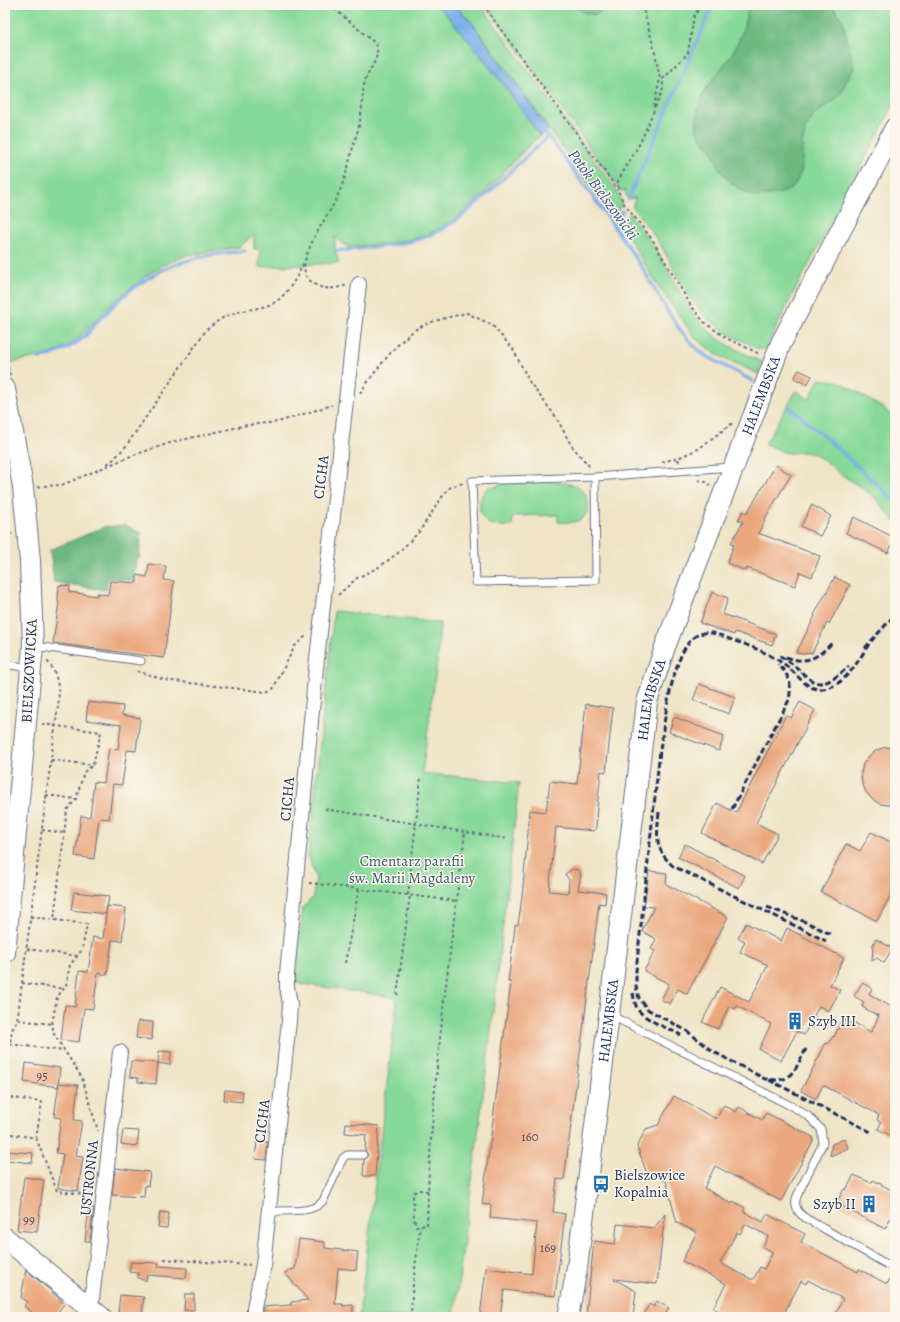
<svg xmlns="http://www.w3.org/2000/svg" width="900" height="1322" viewBox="0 0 900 1322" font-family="Alegreya,serif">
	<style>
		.green { fill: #87d999; stroke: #51847c }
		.forest { fill: #6db981; stroke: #447470 }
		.water { fill: #7cafe9; stroke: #4c6fa4 }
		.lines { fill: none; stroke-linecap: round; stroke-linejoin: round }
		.stream { stroke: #7cafe9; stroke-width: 3.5 }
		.building { fill: #eba87f; fill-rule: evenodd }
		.lane-casing { stroke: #656e82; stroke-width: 9 }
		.street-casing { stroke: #656e82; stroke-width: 16 }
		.secondary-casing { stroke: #656e82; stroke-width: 22 }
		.path { stroke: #656e82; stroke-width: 2; stroke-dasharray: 3 3; stroke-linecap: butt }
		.lane { stroke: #fff; stroke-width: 7 }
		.street { stroke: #fff; stroke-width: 14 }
		.secondary { stroke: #fff; stroke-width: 20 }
		.rail { stroke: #1b2f5e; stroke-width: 3; stroke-dasharray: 6 3; stroke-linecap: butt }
		.labels { text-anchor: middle; stroke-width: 3; stroke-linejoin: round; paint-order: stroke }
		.number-label { font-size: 13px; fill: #4f4d66 }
		.street-label { font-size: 15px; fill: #1b2f5e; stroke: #fbf7ec }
		.park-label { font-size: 15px; fill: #365a6d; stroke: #fbf7ec }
		.poi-label { font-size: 15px; fill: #1b2f5e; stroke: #fbf7ec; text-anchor: start }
		.water-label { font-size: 16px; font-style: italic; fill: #385588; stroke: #fbf7ec }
	</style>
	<rect width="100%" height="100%" fill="#fbf7ec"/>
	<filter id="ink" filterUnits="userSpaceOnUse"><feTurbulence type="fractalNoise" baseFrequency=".025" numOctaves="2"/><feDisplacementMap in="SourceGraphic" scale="8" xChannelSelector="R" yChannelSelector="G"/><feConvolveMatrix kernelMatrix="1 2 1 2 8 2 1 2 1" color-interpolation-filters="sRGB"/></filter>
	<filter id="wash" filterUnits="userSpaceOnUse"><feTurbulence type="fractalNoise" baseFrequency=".012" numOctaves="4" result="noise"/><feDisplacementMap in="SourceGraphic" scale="16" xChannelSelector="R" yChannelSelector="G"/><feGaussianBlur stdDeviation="0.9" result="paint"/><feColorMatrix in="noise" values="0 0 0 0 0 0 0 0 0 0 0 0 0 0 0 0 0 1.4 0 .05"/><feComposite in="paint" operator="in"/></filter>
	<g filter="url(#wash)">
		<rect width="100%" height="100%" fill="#efe4c6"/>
		<path class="green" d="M5 5H438C475 46 509 91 540 136 503 168 474 215 427 234 402 244 374 245 348 247L335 237V249L339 263 259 267 260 250 254 249V234L240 247 187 255 166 264 147 275 118 298 103 312 81 336 65 347 48 355 9 363 5 346Z
			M455 5H481L617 191 622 204 615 215H612L602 203 498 58 473 24Z
			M486 5H573L575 7 604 10 607 5H749L742 34 732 54 704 92 697 121V130L701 138 711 149 721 171 757 197 771 194 802 145 805 130 812 118 819 111 835 100 842 91 846 81 854 68 843 22 832 5H895V103L792 296 766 348C760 352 753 346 747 343 733 337 717 327 706 317 684 296 674 265 657 240 650 229 641 218 633 208V204L636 197 631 199 626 196 625 189 624 191H621Z
			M629 214C641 228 652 243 661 258 676 283 688 312 710 332 725 345 744 353 762 362L758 374 714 353 695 338 658 286 628 236 625 224V218Z
			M819 379 836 381 844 384 886 410 895 420V522L877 500 865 490 839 473 827 462 814 454 804 452 790 453 784 452 765 444 796 391 809 399Z
			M552 482C561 483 569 483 577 486 589 492 593 513 580 520 574 523 565 522 558 522V515L513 516 512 526C504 526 497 527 490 524 475 516 478 495 489 486L491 488 501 485V483Z
			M334 611 440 623 437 663 422 773 519 783 487 1065 454 1317H359L397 1001 393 997 295 983 303 908 313 897 316 878 308 856Z"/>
		<path class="forest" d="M573 5H607L604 10 595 15 583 12Z
			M749 5H832L843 22 854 68 846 81 842 91 835 100 819 111 812 118 805 130 802 145V170L796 183 791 189 782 193 757 197 744 192 731 183 721 171 711 149 701 138 697 130V121L698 109 704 92 732 54 742 34Z
			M125 525 141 533 139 559H136L133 581 108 578 106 590 54 582 50 550 104 527Z"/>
		<path class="water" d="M438 5H455L473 24 549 130 540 136C509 91 475 46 438 5Z"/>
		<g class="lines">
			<path class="stream" d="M543 129C569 165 597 201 622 238 631 252 642 266 650 281 666 308 680 337 706 356L753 381
				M628 199 713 5
				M614 228 622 211
				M335 251C366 248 399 247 428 236 453 226 471 209 490 191 509 173 528 154 548 137
				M39 358C55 355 70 348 83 338 88 334 91 329 95 324 103 316 111 308 119 300 158 265 193 255 245 251
				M789 407 825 437 895 501"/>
		</g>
		<g id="blocks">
			<path class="building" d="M799 370 812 376 807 385 794 378Z
				M776 465 791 475 764 520 765 521 758 533 820 556 812 577 800 572 795 586 747 568 746 571 727 563 734 544 731 543 743 522 738 520 743 511 747 513Z
				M812 505 831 516 820 536 801 526Z
				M854 517 895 538 888 553 846 533Z
				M149 564 166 566 164 580 174 581 164 658 53 643 59 602H58V596L59 585 70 586 69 592 97 596V593L108 595 110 581 137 583V575L147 577Z
				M835 577 850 585 829 624 827 623 812 653 803 654 796 653 815 616 814 615Z
				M712 592 728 598 723 614 776 634 772 645 735 632 734 635 700 623Z
				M699 684 735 697 729 714 693 700Z
				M88 702 123 706 122 715 140 718 136 751 127 750 122 785 113 784 109 819 99 818 94 859 75 856 81 816 90 817 94 782 104 783 109 748 118 749 121 725 86 720Z
				M800 702 815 710 756 823 778 834 762 864 702 833 717 803 736 813 786 715 791 718Z
				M586 704 613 708 606 772 601 771 596 817H597L596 827 594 831 556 827 549 891 568 893 569 880 565 874 573 869 578 870 581 875 578 890 606 893 605 904 599 903 564 1180 557 1179 553 1212 565 1214 555 1296 504 1290 500 1317H480L486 1268 532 1274 537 1223 490 1218 491 1205 482 1204 511 982H508L514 936 515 925H518L522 897 530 810 546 812 550 781 577 784Z
				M674 717 724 736 719 751 669 732Z
				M886 747 895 748V805H889L880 804 872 799 866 792 862 783 861 773 863 764 869 756 877 750Z
				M871 832 895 844V887L877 921 821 892 846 844 860 851Z
				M685 844 745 876 739 888 678 857Z
				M649 871 667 873 666 884 728 917 687 994 678 989 670 1004 661 1000 669 984 644 971 655 951 651 949 656 939 642 931 654 907 644 906Z
				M74 892 109 896 106 914 71 910Z
				M107 906 126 908 122 941 112 940 107 975 98 973 93 1009 84 1008 79 1042 61 1040 65 1005 75 1007 79 971 88 972 93 937 103 939Z
				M746 923 781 941 787 928 844 958 830 985 840 990 829 1011 819 1006 804 1035 797 1031 781 1061 759 1049 771 1024 737 1006 735 1009 729 1006 718 1029 702 1022 720 987 749 1002 768 965 740 952 745 941 738 938Z
				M876 939 892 948 884 963 877 958 872 961 873 944Z
				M862 983 872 988 869 994 895 1009V1138L878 1129 881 1123 877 1120 879 1115 823 1085 816 1099 801 1091 826 1043 828 1044 833 1036 834 1037 843 1019 850 1023H855L871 1032 879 1016 862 1007 864 1002 854 996Z
				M138 1021 153 1022 152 1040 136 1038Z
				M159 1051 171 1052 170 1065 158 1063 156 1084 138 1082V1078L130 1077 131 1061 158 1063Z
				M26 1063 60 1068 58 1087 24 1082Z
				M59 1083 78 1085 74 1120 82 1121 76 1156 83 1157 78 1191 58 1188 63 1154 56 1153 61 1118 54 1117Z
				M225 1090 243 1092 242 1102 224 1100Z
				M674 1096 716 1119 724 1105 736 1112 739 1107 762 1120 766 1113 813 1137V1141L781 1201 715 1166 704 1188 732 1204 733 1201 745 1208 743 1211 763 1222 767 1214 805 1234 801 1242 858 1272 859 1269 887 1284 893 1274H895V1317H834L843 1299 808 1280 806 1284 801 1281 782 1317H730L713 1308 726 1284 682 1261 697 1232 677 1223 666 1181 646 1171 637 1146 646 1129 658 1125ZM745 1224 768 1236 763 1247 773 1252 764 1269 760 1267 753 1280 720 1263 737 1232 740 1234Z
				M346 1123 379 1126 375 1176H363L364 1160 368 1155 365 1150 366 1135 345 1133Z
				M123 1130 139 1131 137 1146 121 1144Z
				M844 1139 848 1148 830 1156 832 1144Z
				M257 1141 268 1142 266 1160 255 1159Z
				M5 1151 33 1153 32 1163 5 1160Z
				M115 1168 150 1172 148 1186 145 1185 144 1197 112 1195Z
				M854 1175 871 1183 873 1180 895 1192V1210L885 1229 836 1203 844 1189 846 1190Z
				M24 1177 44 1180 37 1232 17 1230Z
				M89 1207 94 1208 90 1241H85Z
				M160 1212 169 1213 167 1228 158 1227Z
				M665 1214 657 1284 614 1279 636 1291 633 1317 586 1316 594 1241 615 1244 617 1224 654 1228Z
				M299 1239 325 1242V1248L358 1252 356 1270 338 1268 335 1304H343V1306L353 1305V1317H263V1307L291 1305V1302L308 1300 285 1273 290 1270 295 1269Z
				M131 1262 159 1263 158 1266 187 1268 186 1278 147 1275 146 1281 138 1278V1273L129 1272Z
				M26 1270 58 1297 64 1304 58 1312V1317H38L24 1306 27 1302 21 1298Z
				M185 1294H194V1310H184Z
				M120 1295 144 1297 142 1315 118 1313Z
				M656 1301 669 1308 666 1313 673 1317H643L649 1304 654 1307Z"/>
		</g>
	</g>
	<g filter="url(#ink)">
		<use href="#blocks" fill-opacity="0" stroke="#656e82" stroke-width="1"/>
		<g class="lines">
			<g class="lane-casing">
				<path id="lane" d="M595 477 596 580 476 582 472 481 595 477 732 467
					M35 646 141 661
					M5 664 29 668
					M609 1018H616L795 1108 808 1116 821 1129 823 1143 797 1196C793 1207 798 1213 807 1219L895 1269
					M269 1217 275 1212 279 1211C295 1210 312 1213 323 1201L343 1158 347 1155H363"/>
			</g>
			<g class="street-casing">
				<path id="street" d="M87 1306 92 1299 120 1052
					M254 1317V1308L263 1265 289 1021 290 1004 287 987V974L316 668 359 284"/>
			</g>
			<g class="secondary-casing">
				<g id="secondary">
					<path d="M5 389 23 487 30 561 33 646 5 953"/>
					<path d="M5 1238 101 1317"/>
					<path id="s1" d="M568 1317 577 1268 606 1039 647 702 665 647 781 343 895 128"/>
				</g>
			</g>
			<path class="path" d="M330 5 376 44C381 59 369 68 365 81 362 92 363 103 361 114 360 125 356 136 353 147 348 167 343 188 332 207 324 221 300 256 305 273 306 277 309 280 312 282 322 291 335 289 347 285
				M483 5 618 190
				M642 5 654 48 660 79 653 110
				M701 5 694 16 688 53 663 79V89L640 143 618 181V190L624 204 652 239 690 304 704 322 726 338 760 354
				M5 355 10 375
				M360 393C374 373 393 347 412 332 427 321 450 317 467 313L492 325 513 349 530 383 556 417 571 445 590 467
				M662 462 678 458
				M679 462 678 458 698 449 734 422
				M107 464 112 461 126 446 206 330C213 325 219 319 227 316 243 308 263 311 278 300 290 291 298 275 304 262
				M698 480 706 482 710 485
				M38 487 42 486 62 485 131 456 173 442 247 425 278 422 332 405
				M5 533 12 534
				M338 595 357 578 379 567 398 553 419 532 446 491 451 487 463 483
				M137 671 165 680 266 692 273 689 295 646 307 635
				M42 724 101 732 93 765 84 772 76 799 67 810 54 919
				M51 760 93 765
				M46 795 76 799
				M325 809 508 839
				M42 830 64 833
				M309 883 457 901
				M408 895 421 777
				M31 917 87 924 82 950 70 965 66 986 57 997 52 1024 54 1034 82 1078 98 1131
				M27 949 78 956
				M345 963 359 889
				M22 983 64 989
				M397 995 410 895
				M18 1020 52 1024
				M10 1044 64 1051
				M5 1077 12 1030 17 1021 59 698C58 684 57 672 47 661
				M5 1097 42 1102 36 1138 5 1133
				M36 1138 57 1191 91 1195
				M428 1191 419 1190 415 1192 413 1194 414 1219 416 1226 427 1225C430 1093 449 962 465 832
				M164 1259 250 1265
				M411 1317 412 1293 420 1227"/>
			<use href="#lane" class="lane"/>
			<use href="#street" class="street"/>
			<use href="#secondary" class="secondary"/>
			<path class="rail" d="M865 648 891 619 895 616
				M780 656C811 672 811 702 849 666
				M786 657C808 665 818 657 833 642
				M732 809 789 700C792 683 790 677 778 664
				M659 812C657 836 654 849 673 866L826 941
				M767 907 808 923 830 934
				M633 993C634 999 635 1006 639 1011 648 1021 669 1029 681 1035
				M806 1049 796 1068 791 1074 784 1079 776 1080 765 1079 714 1052 687 1031 647 1009 639 998 636 987V971L660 750C664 726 673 641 700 634 711 630 722 636 732 640 751 646 768 653 784 664 797 673 806 691 823 689 845 686 858 661 869 644
				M769 1080 871 1132"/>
		</g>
	</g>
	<defs>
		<g id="building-bare" transform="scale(1.38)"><path d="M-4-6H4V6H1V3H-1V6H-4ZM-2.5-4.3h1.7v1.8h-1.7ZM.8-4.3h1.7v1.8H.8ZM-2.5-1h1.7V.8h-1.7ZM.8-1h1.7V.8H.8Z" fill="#1f6fb2" stroke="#fbf7ec" stroke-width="2.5" paint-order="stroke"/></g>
		<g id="bus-bare" transform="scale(1.38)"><path d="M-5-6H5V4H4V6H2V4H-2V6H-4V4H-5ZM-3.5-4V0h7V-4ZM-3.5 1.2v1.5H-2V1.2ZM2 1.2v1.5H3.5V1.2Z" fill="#1f6fb2" stroke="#fbf7ec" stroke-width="2.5" paint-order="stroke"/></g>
	</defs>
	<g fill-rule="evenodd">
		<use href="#building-bare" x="795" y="1021"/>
		<use href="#bus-bare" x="601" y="1184"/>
		<use href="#building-bare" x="869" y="1204"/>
	</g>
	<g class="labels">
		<g class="number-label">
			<text x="42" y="1080">95</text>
			<text x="530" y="1141">160</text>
			<text x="29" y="1224">99</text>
			<text x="548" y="1252">169</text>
		</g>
		<g class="street-label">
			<text dy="5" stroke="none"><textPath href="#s1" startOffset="947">HALEMBSKA</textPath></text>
			<text transform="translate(321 477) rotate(-83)" y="5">CICHA</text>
			<text transform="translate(29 671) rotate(-87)" y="5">BIELSZOWICKA</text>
			<text dy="5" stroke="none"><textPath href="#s1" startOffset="623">HALEMBSKA</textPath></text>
			<text transform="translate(287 799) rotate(-85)" y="5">CICHA</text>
			<text dy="5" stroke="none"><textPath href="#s1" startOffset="299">HALEMBSKA</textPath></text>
			<text transform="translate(262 1121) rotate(-83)" y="5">CICHA</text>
			<text transform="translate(89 1178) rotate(-84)" y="5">USTRONNA</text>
		</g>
		<g class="park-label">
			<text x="412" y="866">Cmentarz parafii<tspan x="412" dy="17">św. Marii Magdaleny</tspan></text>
		</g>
		<g class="poi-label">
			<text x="808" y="1026">Szyb III</text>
			<text x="614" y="1180">Bielszowice<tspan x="614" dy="17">Kopalnia</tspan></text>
			<text x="856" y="1209" text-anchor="end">Szyb II</text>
		</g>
		<g class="water-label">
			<text transform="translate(604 194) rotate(54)" y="6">Potok Bielszowicki</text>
		</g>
	</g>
	<rect width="900" height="1322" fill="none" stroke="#fbf7ec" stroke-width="20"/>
</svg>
